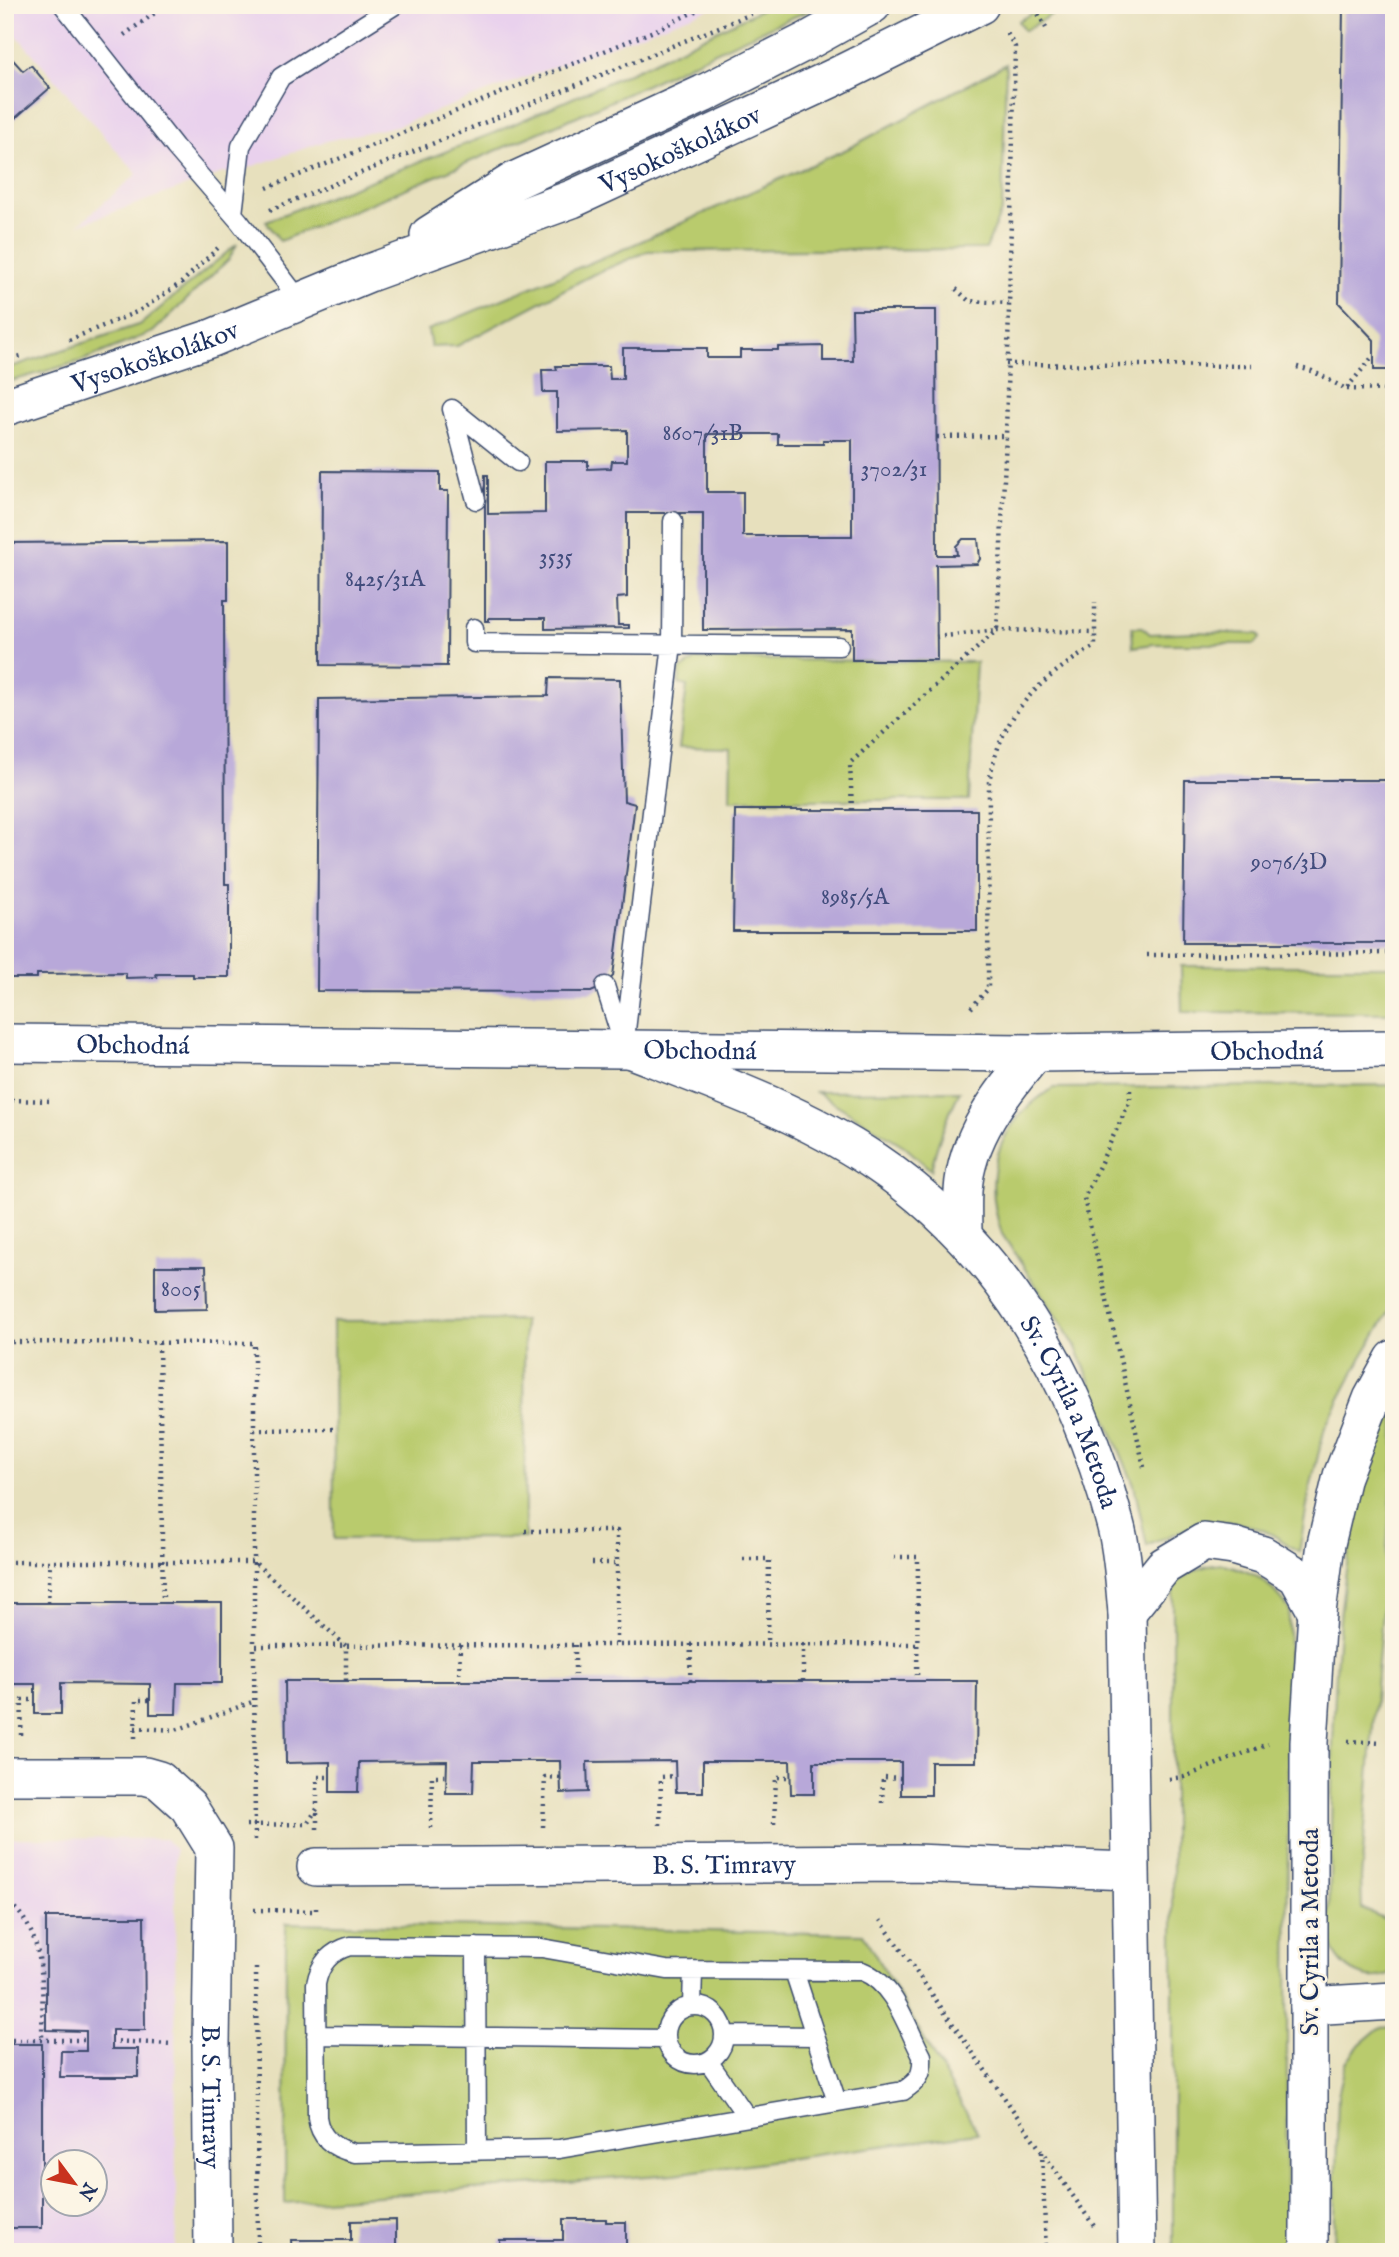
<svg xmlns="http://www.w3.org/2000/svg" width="1399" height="2257" viewBox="0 0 1399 2257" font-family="'IM FELL English',serif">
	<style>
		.built { fill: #e9d1ed; fill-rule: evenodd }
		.green { fill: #b9cb6d; stroke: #6a7d66; stroke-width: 2 }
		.building { fill: #b8a8d9; fill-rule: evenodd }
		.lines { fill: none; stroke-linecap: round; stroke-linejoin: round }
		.lane-casing { stroke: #3a4a6c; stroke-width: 21 }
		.street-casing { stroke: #3a4a6c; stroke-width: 40 }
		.path { stroke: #3a4a6c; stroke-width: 4.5; stroke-dasharray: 2 5; stroke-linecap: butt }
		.lane { stroke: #fff; stroke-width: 18 }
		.street { stroke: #fff; stroke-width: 37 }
		.labels { text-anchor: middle; stroke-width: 5; stroke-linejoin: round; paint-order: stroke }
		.number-label { font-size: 23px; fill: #424d7d }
		.street-label { font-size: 26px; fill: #1b2f5e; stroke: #fcf5e5 }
	</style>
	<rect width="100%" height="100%" fill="#fcf5e5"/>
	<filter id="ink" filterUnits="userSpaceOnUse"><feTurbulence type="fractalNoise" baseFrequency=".0143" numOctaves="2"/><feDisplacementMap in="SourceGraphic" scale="14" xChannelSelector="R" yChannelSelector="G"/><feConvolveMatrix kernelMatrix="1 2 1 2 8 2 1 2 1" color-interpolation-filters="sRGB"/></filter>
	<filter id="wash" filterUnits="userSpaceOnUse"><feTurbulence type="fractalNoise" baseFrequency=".00686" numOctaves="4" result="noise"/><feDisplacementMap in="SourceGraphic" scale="28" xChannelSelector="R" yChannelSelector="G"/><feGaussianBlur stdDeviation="1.57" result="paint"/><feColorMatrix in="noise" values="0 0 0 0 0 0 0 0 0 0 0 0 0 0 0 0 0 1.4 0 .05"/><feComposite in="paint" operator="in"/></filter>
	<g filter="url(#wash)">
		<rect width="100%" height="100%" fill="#e7e0bd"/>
		<path class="built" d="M5 5H719L396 126 326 141 230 174 225 172 78 225 137 174 5 22Z
			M5 1838 166 1839 175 1850 176 2252H5ZM52 2162H94V2204H52Z"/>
		<path class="green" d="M770 5H823C750 33 680 70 609 102 500 150 390 195 280 241L266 221 494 133 640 68Z
			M1046 5H1067L1024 31 1018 21Z
			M1006 64 1002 209 986 249 648 251 592 275 457 346 431 347 428 330 626 248 847 149Z
			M237 244 229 259 153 332 81 361 5 383V369L141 324Z
			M1132 627H1142L1150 634 1194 632 1258 634 1260 638 1255 644H1154L1133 647Z
			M697 659 976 662 969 800H730L731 748 679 747 687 686 679 684 680 670Z
			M1181 966H1391L1394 968V1013L1182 1012Z
			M1394 1085V1304L1362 1357 1325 1427 1310 1488 1299 1552C1288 1545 1278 1537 1267 1532 1223 1511 1187 1527 1147 1546L1134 1485 1076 1347 1002 1234C981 1173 998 1122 1053 1088Z
			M960 1091C947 1117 937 1142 931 1170L904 1146 816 1092Z
			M524 1320 525 1538 334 1539 333 1321Z
			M1394 1411V1459L1361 1879 1362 1909 1381 1917 1394 1925V1971C1370 1987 1339 1970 1331 1943 1329 1935 1329 1924 1329 1915 1330 1858 1332 1801 1333 1744 1337 1627 1342 1518 1394 1411Z
			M1224 1564C1260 1574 1266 1580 1289 1609L1286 2252H1173V1585C1190 1571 1202 1565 1224 1564Z
			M286 1923 863 1934 978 2133 674 2174 285 2203Z
			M1394 2027V2252H1334L1338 2095 1346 2062 1360 2044 1379 2028Z"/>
		<g id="blocks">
			<path class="building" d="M1343 5H1394V370H1374V340L1339 303Z
				M5 51 23 71 31 65 50 88 5 127Z
				M852 310H936L937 555H957L956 546 963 539H978L980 559 977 564 936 565 937 660H852V629L703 630V513H627V597L617 598 618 625H629V628L545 629V618H489V621H485V475H488V514L545 513V461H588V469L611 468 612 461H627V430L557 431V392H543L542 370H557L556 366H609L610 379H623V348H707V358H740V350H778V347L823 346V361H853ZM707 434H778V444H823V440H852V536H743V492H707Z
				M322 471 440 472V491H448L447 666 321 665Z
				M228 541V600H224L225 884H229V977H193V974H156L157 977 126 978V973L37 974V978H9V982H5V543Z
				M549 678 620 679 624 801 635 804 613 976 605 986 591 992 317 991 319 699 548 696Z
				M1185 780H1394V943H1183Z
				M735 810H977V931H733Z
				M155 1266H206L207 1309 155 1310Z
				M5 1603H222V1683H177L176 1714H150V1684L61 1683V1714H35V1684H5Z
				M285 1681H977L976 1762H931V1795H901V1762H814V1794H791L790 1761H703V1792H676L675 1761 587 1762 588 1792 561 1793 560 1761H474L473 1793H446L447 1761 359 1762 358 1792H330V1762L286 1763Z
				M46 1917H144L145 2030H112V2049H138V2077H60L61 2051H86V2031L46 2030Z
				M5 2044H42V2228H5Z
				M563 2219H606V2222H626V2252H500V2240H563Z
				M396 2220V2252H292L291 2240H351V2221Z"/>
		</g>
	</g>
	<g filter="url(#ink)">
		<use href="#blocks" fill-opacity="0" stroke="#3a4a6c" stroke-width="2"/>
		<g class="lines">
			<g class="lane-casing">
				<path id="lane" d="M63 5 175 147 239 221 301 302
					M233 214 241 146 281 77 395 5
					M452 409 476 500
					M452 409 518 462
					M474 628V643L839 646
					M605 986 621 1037
					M624 1047 672 644 673 521
					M350 1946 542 1948 667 1970 862 1971C895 1984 906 2026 922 2056 923 2074 919 2081 903 2091L559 2149 355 2153C335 2149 320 2139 317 2117L316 1984C320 1963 330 1952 350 1946Z
					M476 1947 477 2151
					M794 1971 837 2102
					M666 2035a29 29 0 1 1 58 0a29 29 0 1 1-58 0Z
					M692 2006 693 1970
					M316 2035 665 2039
					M724 2035 815 2036
					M708 2061 747 2117"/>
			</g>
			<g class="street-casing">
				<g id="street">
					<path d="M429 235 514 181 703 94 809 40 872 5"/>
					<path id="s1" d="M5 407 212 338 369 273 572 199 833 78 980 5"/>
					<path id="s2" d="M5 1043 1035 1053 1394 1049"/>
					<path id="s3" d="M624 1047C709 1080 797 1110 874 1161 1001 1246 1077 1378 1115 1523 1123 1551 1124 1583 1127 1612L1137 2252"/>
					<path d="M963 1235C963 1221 962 1206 963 1191 966 1138 1002 1092 1035 1053"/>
					<path d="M1127 1612 1164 1566 1204 1542 1233 1546 1263 1555 1297 1576 1317 1612"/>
					<path id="s4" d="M5 1776H145L159 1780 188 1806 214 1848 211 2045 213 2252"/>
					<path id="s5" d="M316 1867 914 1863 1130 1871"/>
					<path d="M1309 2006 1394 2001"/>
					<path d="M1309 2252V1742L1317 1612 1326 1544 1342 1476 1372 1399 1394 1359"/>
				</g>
			</g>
			<path class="path" d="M1035 8 1046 28
				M124 35 166 5
				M267 188 656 30 708 5
				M270 210 773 5
				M956 289 969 301 1008 303
				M69 340 139 311 181 283 220 246
				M5 360 25 355
				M1006 364 1252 366
				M1297 367 1312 371 1346 389 1374 355
				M1347 389 1394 390
				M937 437 1006 436
				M936 637 997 630 1006 436 1015 47 1007 33
				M852 810 850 763 997 630 1095 632
				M1147 955 1394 953
				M971 1008 988 989 989 782C1001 714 1037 680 1095 646V602
				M1130 1090V1101L1084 1198 1144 1467
				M5 1100 54 1101
				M5 1342 254 1343V1646
				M159 1343 163 1603
				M254 1430 333 1429
				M525 1531H617V1644
				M894 1557H918L917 1681
				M743 1559H769L768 1644
				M5 1562H254L346 1646V1681
				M592 1563H617
				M48 1603 50 1562
				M575 1645V1682
				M459 1681 460 1645
				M690 1681 691 1644
				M803 1681V1644
				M135 1728 176 1730 255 1701
				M21 1735 22 1700H35
				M135 1738 136 1700H149
				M1348 1741 1382 1743
				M1169 1779 1184 1777 1268 1744
				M882 1803 883 1777 901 1778
				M774 1824 776 1777H791
				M246 1825 307 1824 317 1809V1777H330
				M660 1825 661 1777 676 1776
				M543 1827 545 1777 561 1778
				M431 1828 432 1776H446
				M317 1829V1809
				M255 1840 254 1646 918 1644
				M5 1898C11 1905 19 1911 24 1919 47 1954 42 2000 42 2041
				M254 1910 316 1911V1908
				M880 1920 1094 2226
				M256 1968 258 2252
				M5 2040H86
				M111 2041 172 2044
				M1042 2152 1046 2252"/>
			<use href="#lane" class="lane"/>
			<use href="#street" class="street"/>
		</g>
	</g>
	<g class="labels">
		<g class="number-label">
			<text x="703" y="440">8607/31B</text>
			<text x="894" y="476">3702/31</text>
			<text x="556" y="564">3535</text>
			<text x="385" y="586">8425/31A</text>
			<text x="1289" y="869">9076/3D</text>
			<text x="855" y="904">8985/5A</text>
			<text x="181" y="1296">8005</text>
		</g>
		<g class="street-label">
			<text dy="9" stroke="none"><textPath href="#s1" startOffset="723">Vysokoškolákov</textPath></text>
			<text dy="9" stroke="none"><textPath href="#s1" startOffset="158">Vysokoškolákov</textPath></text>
			<text dy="9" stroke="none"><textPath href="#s2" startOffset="128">Obchodná</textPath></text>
			<text dy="9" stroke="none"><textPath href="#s2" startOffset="695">Obchodná</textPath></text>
			<text dy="9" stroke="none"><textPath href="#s2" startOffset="1262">Obchodná</textPath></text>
			<text dy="9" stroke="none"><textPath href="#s3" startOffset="600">Sv. Cyrila a Metoda</textPath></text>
			<text dy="9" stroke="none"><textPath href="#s5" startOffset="408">B. S. Timravy</textPath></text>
			<text transform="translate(1309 1932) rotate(-90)" y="9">Sv. Cyrila a Metoda</text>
			<text dy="9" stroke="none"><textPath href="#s4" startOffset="492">B. S. Timravy</textPath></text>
		</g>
	</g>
	<rect width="1399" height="2257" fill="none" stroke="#fcf5e5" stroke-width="28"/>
	<g transform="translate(74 2183) rotate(122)"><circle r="33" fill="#fcf5e5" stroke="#a2a6af" stroke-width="2"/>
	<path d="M0-5L12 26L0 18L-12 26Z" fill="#c8321e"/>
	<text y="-10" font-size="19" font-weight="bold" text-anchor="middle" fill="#1b2f5e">N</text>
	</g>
</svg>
